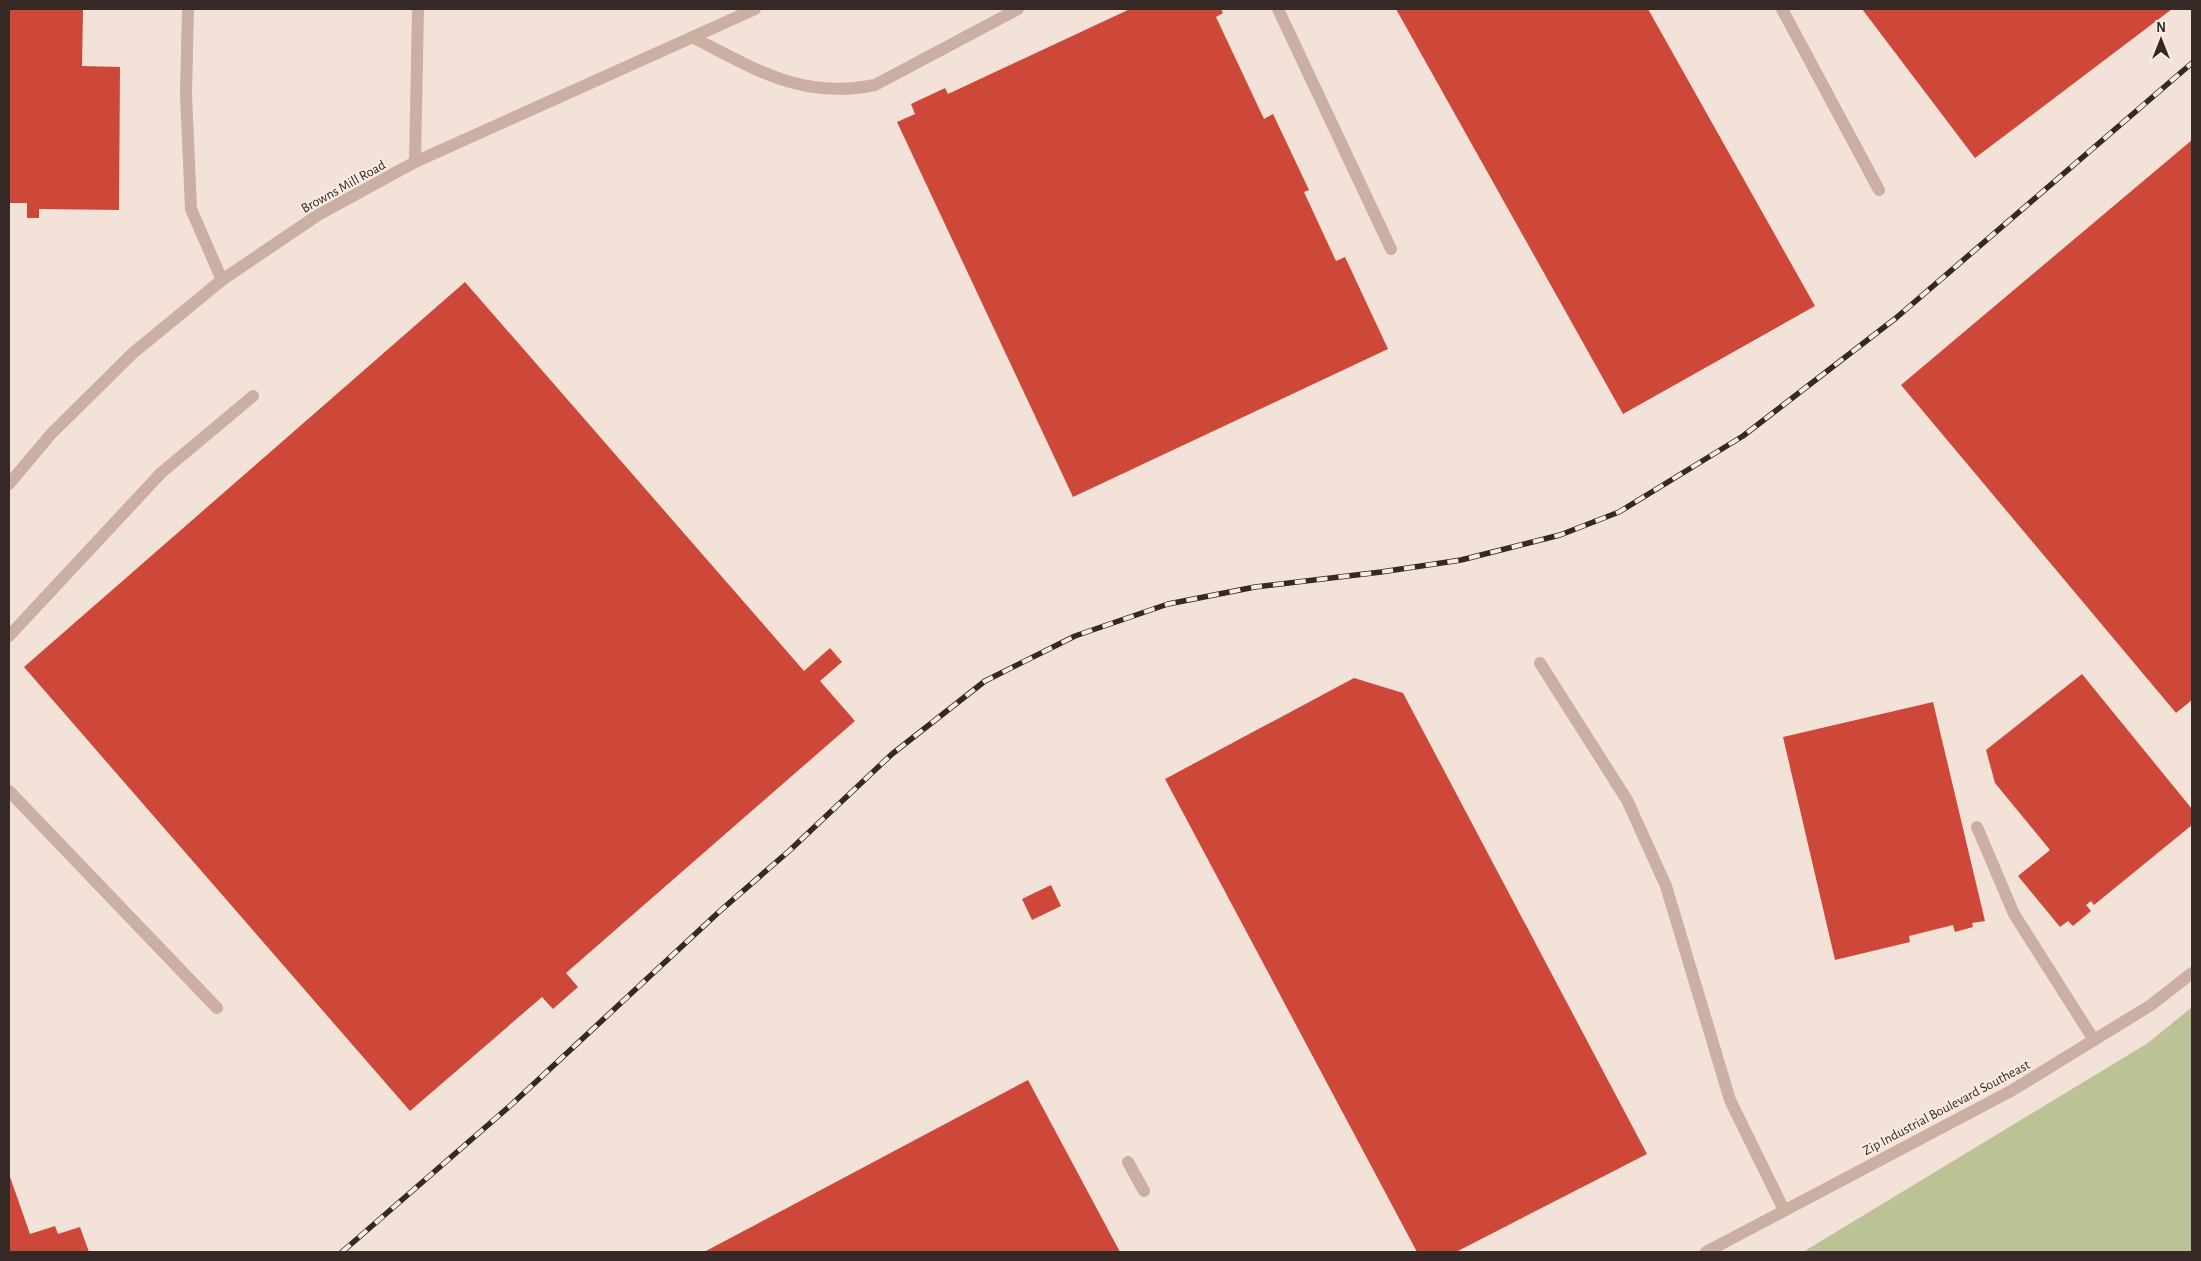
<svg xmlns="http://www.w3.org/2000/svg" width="2201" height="1261" viewBox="0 0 2201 1261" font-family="'Alegreya Sans',sans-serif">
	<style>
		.green { fill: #bac296 }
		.building { fill: #ce4839 }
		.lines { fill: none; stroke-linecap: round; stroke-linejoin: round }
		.service { stroke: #cbafa2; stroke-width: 12 }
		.minor { stroke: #cbafa2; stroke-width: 12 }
		.tertiary { stroke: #cbafa2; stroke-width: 12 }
		.rail-casing { stroke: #352825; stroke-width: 5.5 }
		.rail { stroke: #faece3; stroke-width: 4; stroke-dasharray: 11; stroke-linecap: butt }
		.labels { text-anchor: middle; stroke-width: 4; stroke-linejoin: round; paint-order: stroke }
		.street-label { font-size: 14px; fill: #352825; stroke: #faece3 }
	</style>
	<rect width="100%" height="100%" fill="#f3e2d7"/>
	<path class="green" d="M2192 1007V1252H1803L2148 1043Z"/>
	<path class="building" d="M9 9H83L82 66 120 67 119 210 39 209V218H27V203H9Z
		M1130 9H1221L1223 13 1216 17 1264 119 1273 114 1309 190 1304 192 1336 261 1345 257 1388 349 1073 497 897 122 915 114 911 104 945 88 948 94Z
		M1396 9H1648L1815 306 1623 414Z
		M1862 9H2172L1975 158Z
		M2192 140V700L2176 713 1901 385Z
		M465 282 804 671 830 648 842 662 820 681 855 721 566 973 578 987 553 1009 542 997 410 1111 24 667Z
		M2082 674 2192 809V825L2094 905 2091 901 2086 905 2091 911 2073 926 2068 921 2060 927 2018 876 2050 850 1995 783 1986 750Z
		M1354 678 1403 693 1647 1154 1456 1252H1417L1165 779Z
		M1933 702 1985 921 1972 923 1973 927 1955 932 1953 925 1909 936 1910 942 1835 960 1783 737Z
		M1051 885 1061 906 1032 920 1022 899Z
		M1028 1080 1120 1252H704Z
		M9 1174 30 1234 55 1226 58 1234 80 1227 89 1252H9Z"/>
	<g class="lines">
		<path class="service" d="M188 9 186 94 191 209 222 280
			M1278 9 1391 249
			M1782 9 1879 190
			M692 37C755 69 801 100 875 85L1018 9
			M9 636 161 473 253 396
			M1540 663 1627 800 1666 886 1730 1100 1784 1210
			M9 791 217 1008
			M1977 827 2014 914 2094 1040
			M1128 1162 1144 1191"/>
		<path class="minor" d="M415 162 418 9
			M1706 1252 2011 1091 2151 1005 2192 973"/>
		<path class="tertiary" d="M9 484 51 434 133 353 222 280 318 215 415 162 755 9"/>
		<g class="rail-casing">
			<path id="rail" d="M342 1252 511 1105 720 911 789 851 892 754 985 681 1075 636 1168 604 1255 587 1381 572 1461 560 1560 535 1619 512 1743 436 1896 318 2192 63"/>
		</g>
		<use href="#rail" class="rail"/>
	</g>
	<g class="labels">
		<g class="street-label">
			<text transform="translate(343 186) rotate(-29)" y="5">Browns Mill Road</text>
			<text transform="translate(1946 1107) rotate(-28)" y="5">Zip Industrial Boulevard Southeast</text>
		</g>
	</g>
	<rect width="2201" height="1261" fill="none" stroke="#352825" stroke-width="20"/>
	<g transform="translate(2161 40)" stroke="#faece3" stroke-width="4" paint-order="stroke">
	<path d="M0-4L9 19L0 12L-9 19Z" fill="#352825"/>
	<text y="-8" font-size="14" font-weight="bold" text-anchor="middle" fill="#352825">N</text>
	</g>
</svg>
